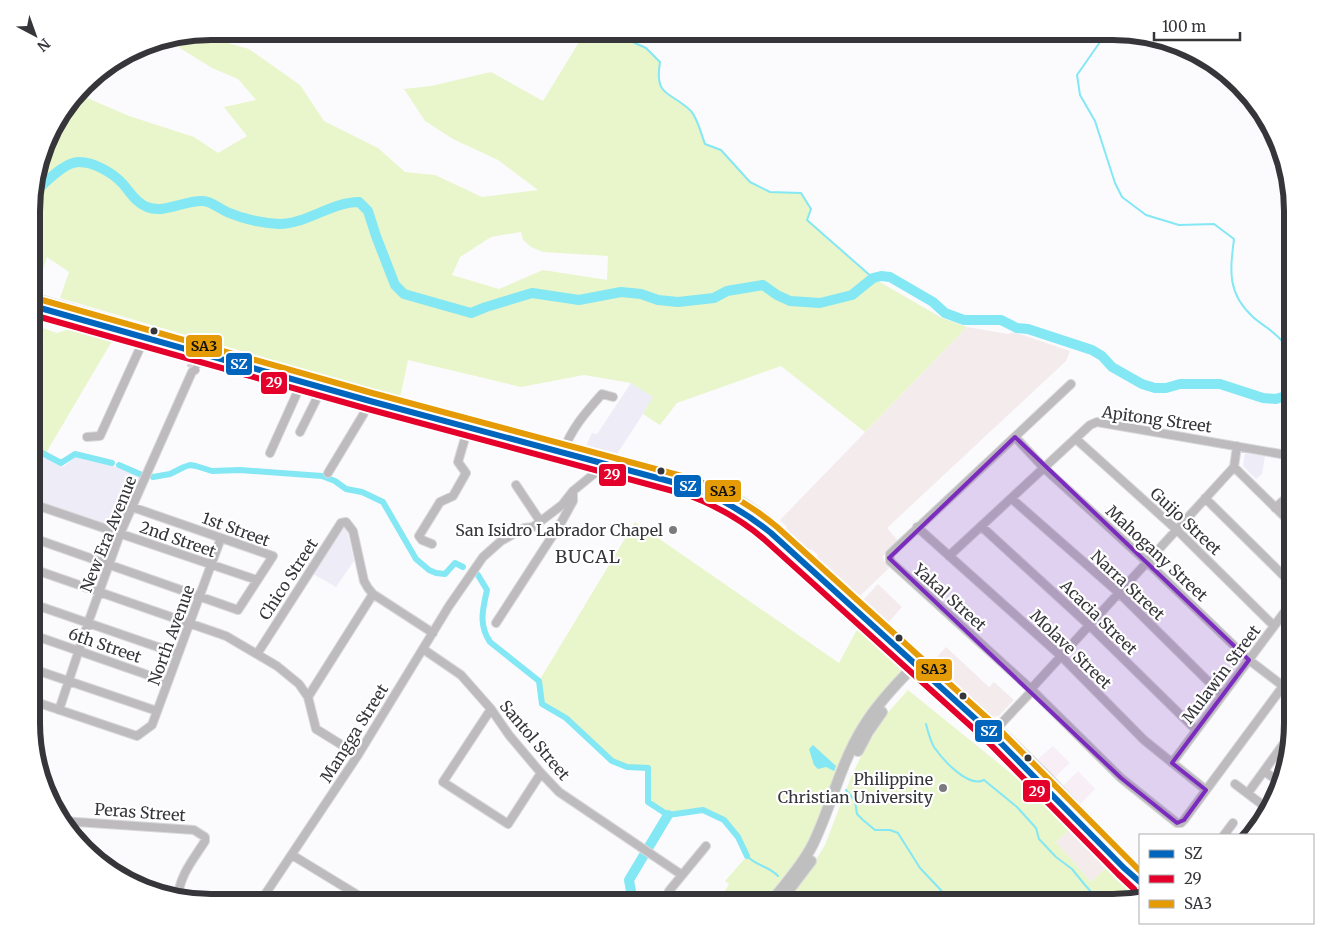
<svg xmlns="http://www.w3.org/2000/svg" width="1324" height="934" viewBox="0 0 1324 934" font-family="Merriweather,serif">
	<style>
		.commercial { fill: #f8eef5 }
		.industrial { fill: #f4ebed }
		.built { fill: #eeedf7 }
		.green { fill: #e9f5ca; fill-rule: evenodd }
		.water { fill: #83e7f4 }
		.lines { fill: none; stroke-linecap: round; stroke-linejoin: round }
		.stream { stroke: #83e7f4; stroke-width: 2 }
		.canal { stroke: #83e7f4; stroke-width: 6 }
		.river { stroke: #83e7f4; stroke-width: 10 }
		.minor-tunnel { stroke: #d3d3d7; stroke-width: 8; stroke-dasharray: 8 4; stroke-linecap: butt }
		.minor-casing { stroke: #d8d8da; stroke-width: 10 }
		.major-casing { stroke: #d8d8da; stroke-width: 12 }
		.minor { stroke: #bdbbbd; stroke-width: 8 }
		.major { stroke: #c0bfbf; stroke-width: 10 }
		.bus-1-casing { stroke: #fff; stroke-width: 10 }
		.bus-2-casing { stroke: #fff; stroke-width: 10 }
		.bus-3-casing { stroke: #fff; stroke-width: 10 }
		.bus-1 { stroke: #0065bd; stroke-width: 6 }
		.bus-2 { stroke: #e4002b; stroke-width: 6 }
		.bus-3 { stroke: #e49b06; stroke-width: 6 }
		.marked { fill: #7b2cbf; fill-opacity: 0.2; stroke: #7b2cbf; stroke-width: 4; stroke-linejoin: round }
		.bus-dot { fill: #35353a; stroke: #fff; stroke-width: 2 }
		.poi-dot { fill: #7a7a7f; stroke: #fff; stroke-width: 2 }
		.labels { text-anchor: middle; stroke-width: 4.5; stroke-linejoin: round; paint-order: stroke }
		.street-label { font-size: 16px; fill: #35353a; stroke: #fff }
		.poi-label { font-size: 16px; fill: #35353a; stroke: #fff; text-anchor: end }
		.neighbourhood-label { font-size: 18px; letter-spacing: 1px; fill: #35353a; stroke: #fff }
		.rim { fill: none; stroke: #35353a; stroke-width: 6 }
		.line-badge { stroke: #fff; stroke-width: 2 }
		.badge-label { font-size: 14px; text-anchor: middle; font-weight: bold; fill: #fff }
		.pale-badge-label { font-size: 14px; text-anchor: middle; font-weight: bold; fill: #111 }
	</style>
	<rect width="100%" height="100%" fill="#fbfbfe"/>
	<path class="commercial" d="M1053 746 1070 763 1055 777 1038 759Z
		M1078 771 1095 789 1080 804 1063 786Z"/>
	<path class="industrial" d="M967 327 1008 334 1014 332 1070 351 1066 361 887 528 899 542 883 556 884 561 891 566 859 597 817 558 818 555 811 549 809 551 785 529 787 527 780 520Z
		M878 584 902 607 888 623 863 600Z
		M946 647 989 687 994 682 1014 700 999 716 993 717 932 662Z
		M1075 825 1111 863 1091 882 1056 842Z"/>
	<path class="built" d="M631 383 654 397 617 454 586 446 592 433 597 434Z
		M33 450 63 467 75 457 117 467 141 477 118 528 115 529 33 499Z
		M1245 453 1265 456 1262 474 1256 479 1243 466Z
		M343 527 347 529 354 561 336 587 313 574Z"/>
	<path class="green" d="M582 31H624L626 39 646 48 660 62C654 98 671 91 691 111 698 119 701 134 705 144L721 150 750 182 770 192 801 193 811 209 807 220 873 278 942 318 967 327 865 432 781 366 677 403 660 425 643 414 653 397 631 383 584 375 521 387 408 360 400 398 60 298 69 272 47 257 36 292 33 291V188L50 131 78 94 129 116 194 137 218 153 247 136 224 107 256 100 238 79 212 68 167 40 195 34 249 49 300 85 324 121 378 148 405 172 435 175 482 197 538 190 498 160 453 139 425 121 404 89 431 86 491 72 543 101 581 39ZM521 232 523 240 531 247 543 252 608 256 607 280 543 270 499 289 452 275 460 257 491 237Z
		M34 325 57 333 80 326 115 336 46 453 33 446V352L39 354 44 341 35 338 33 343Z
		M1165 496 1184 513 1176 522 1156 505Z
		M635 522 839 663 860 624 905 665 870 709 839 764 812 836 804 851 763 903H718L729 884 725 881 747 856 738 837 724 820 703 810 668 815 648 802V768L627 767 612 761 566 718 542 704 539 681Z
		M908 690 1075 825 1056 842 1091 882 1111 863 1128 881 1140 890V896L1113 903H784L807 874 825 845 851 777 873 732 883 718Z"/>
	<path class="water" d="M813 745 836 766 834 771 826 767 818 769 814 765 809 749Z"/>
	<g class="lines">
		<path class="stream" d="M624 31 626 39 646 48 660 62C654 98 671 91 691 111 698 119 701 134 705 144L721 150 750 182 770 192 801 193 811 209 807 220 873 278
			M1107 32 1077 75 1080 95 1095 121 1115 183 1122 197 1146 215 1179 225 1214 224 1234 239C1230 271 1227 293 1253 317 1263 326 1273 330 1283 342 1288 348 1288 359 1292 367
			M926 724C928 732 930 740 934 747 943 760 968 788 984 780L1017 807 1036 828 1039 839 1056 857 1072 869 1085 885 1101 903
			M846 790 855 801 857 814 863 820 875 830H890L898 833 920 868 953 903
			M747 856C756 866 769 866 778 876
			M791 901 792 903"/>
		<path class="canal" d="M33 448 61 463 75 454 112 463
			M119 465 142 475
			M153 477 170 474 184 467 190 465 196 466 212 471 240 470 322 476 335 481 346 489 362 492 383 502 416 559 429 570 436 573 445 574 455 563 463 567
			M478 575 487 590C483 609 478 624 490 642L539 681 542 704 566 718 612 761 627 767 648 768V802L668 815 703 810 724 820 738 837 747 856"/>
		<path class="river" d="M33 193C45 184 63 162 79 162 94 162 113 173 123 184 130 192 136 203 147 207 165 214 184 200 203 201 211 201 220 209 227 212 243 219 262 223 279 224 307 224 331 202 359 202L368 211 376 236 395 285 404 294 471 313 486 307 532 293 579 300 621 292 641 294 658 300 678 302 714 298 727 291 763 285 777 295 790 301 820 303 852 295 873 278 881 276 890 277 933 302 945 313 964 320H1001L1017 328 1028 329 1092 350 1102 356 1112 367 1142 384 1155 388H1166L1180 384H1220L1263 398 1276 399 1292 394
			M636 903 632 897 629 880 668 815"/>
		<path class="minor-tunnel" d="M190 368 193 363"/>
		<g class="minor-casing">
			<path id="minor" d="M197 364 201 354V347
				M1071 384 890 554V561L1031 689 1121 778 1177 823H1181L1184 820 1292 674
				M300 432 322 388
				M87 437 100 436 145 337
				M1015 437 1044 468 1147 562 1249 660 1283 686
				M1076 439 1177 530 1274 626
				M270 453 302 382
				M563 453C570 430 586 412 602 394L613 397
				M1234 467 1292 524
				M328 473 363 415 372 395
				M516 485 538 518
				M1205 498 1292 584
				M1012 499 1119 593 1222 695
				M33 504 257 580
				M1275 508 1284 500 1292 502
				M917 527 1061 656 1144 740 1206 790
				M982 527 1089 625 1196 730
				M33 538 238 610 273 556 132 507
				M432 544 422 540 419 536 440 502 453 496 466 473 458 462 470 421
				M949 556 1090 425 1097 422 1292 456
				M33 569 226 636 277 666 299 684 308 697 316 729 358 755
				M33 604 178 654
				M496 623 562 521 573 501V491
				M33 635 168 682
				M423 649 461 675 491 709 509 735 541 773 559 792 682 875
				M257 654 341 523 346 522 353 531 364 581 368 588 373 594 433 633
				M33 669 157 711
				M308 697 373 594
				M33 701 137 736 152 725 221 538
				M491 709 443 782 508 824 541 773
				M59 710 88 623 120 534 192 372 195 370
				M995 730 1029 694 1031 689 1234 467 1237 446
				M1172 763 1292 602
				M1264 771 1282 784
				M1235 784 1268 809
				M1248 793 1292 732
				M62 821 194 830 205 837V841C193 860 179 876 178 898
				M1224 835 1233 823
				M292 855 369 902
				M669 891 706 846
				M260 902 358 755 449 606 483 557 501 541 524 528 533 527 562 505 573 491 595 473 605 457"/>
		</g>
		<g class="major-casing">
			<path id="major" d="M33 298 147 331
				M33 306 370 401 691 487C723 498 745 511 771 533L991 733 1041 782 1124 868 1140 882
				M698 483C729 492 752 507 776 528L1002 733 1047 777 1134 869
				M858 751 868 732 882 712
				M770 903C785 884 802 866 813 844 831 807 840 765 862 729 876 705 896 684 915 665L920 663
				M779 903 811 861"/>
		</g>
		<use href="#minor" class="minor"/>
		<use href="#major" class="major"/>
		<g class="bus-1-casing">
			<path id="bus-1" d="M33 306 370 401 691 487C721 498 746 513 771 533L991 733 1124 868 1140 882"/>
		</g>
		<g class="bus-2-casing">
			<path id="bus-2" d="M33 315 368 409 688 495C717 506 742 520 765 540L985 739 1118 874 1134 889"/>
		</g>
		<g class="bus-3-casing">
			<path id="bus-3" d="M35 298 372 393 693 479C725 490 751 505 777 527L997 727 1140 871"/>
		</g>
		<use href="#bus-1" class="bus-1"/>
		<use href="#bus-2" class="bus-2"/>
		<use href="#bus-3" class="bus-3"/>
	</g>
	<path class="marked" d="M1015 437 1249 660 1172 763 1206 790 1184 820 1177 823 1121 778 889 558Z"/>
	<g class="bus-dot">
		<circle cx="154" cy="331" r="4.5"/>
		<circle cx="661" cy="471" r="4.5"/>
		<circle cx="899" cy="638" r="4.5"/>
		<circle cx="963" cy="696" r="4.5"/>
		<circle cx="1028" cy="758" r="4.5"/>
	</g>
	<g class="poi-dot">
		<circle cx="673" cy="530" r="5"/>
		<circle cx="943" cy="788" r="5"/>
	</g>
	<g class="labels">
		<g class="street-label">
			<text transform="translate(1157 419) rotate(8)" y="6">Apitong Street</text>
			<text transform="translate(1186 521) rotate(43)" y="6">Guijo Street</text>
			<text transform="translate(236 529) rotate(20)" y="6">1st Street</text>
			<text transform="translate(108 534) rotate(-68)" y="6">New Era Avenue</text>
			<text transform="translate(178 539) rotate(19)" y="6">2nd Street</text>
			<text transform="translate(1157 553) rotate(43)" y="6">Mahogany Street</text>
			<text transform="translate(288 579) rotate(-57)" y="6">Chico Street</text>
			<text transform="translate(1128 585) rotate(43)" y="6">Narra Street</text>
			<text transform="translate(950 597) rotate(42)" y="6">Yakal Street</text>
			<text transform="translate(1099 617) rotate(44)" y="6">Acacia Street</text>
			<text transform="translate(171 635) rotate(-70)" y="6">North Avenue</text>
			<text transform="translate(105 645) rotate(19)" y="6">6th Street</text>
			<text transform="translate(1071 649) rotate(44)" y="6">Molave Street</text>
			<text transform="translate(1221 674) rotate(-53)" y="6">Mulawin Street</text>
			<text transform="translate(354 733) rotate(-58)" y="6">Mangga Street</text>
			<text transform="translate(535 740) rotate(50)" y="6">Santol Street</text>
			<text transform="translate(140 812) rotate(4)" y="6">Peras Street</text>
		</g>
		<g class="poi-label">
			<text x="663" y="536">San Isidro Labrador Chapel</text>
			<text x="933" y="785">Philippine<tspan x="933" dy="18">Christian University</tspan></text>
		</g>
		<g class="neighbourhood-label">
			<text x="588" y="563">BUCAL</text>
		</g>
	</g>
	<path d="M0 0H1324V934H0ZM211 40H1113A171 171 0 0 1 1284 211V723A171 171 0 0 1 1113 894H211A171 171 0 0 1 40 723V211A171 171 0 0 1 211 40Z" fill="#fff" fill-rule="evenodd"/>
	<path class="rim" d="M211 40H1113A171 171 0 0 1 1284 211V723A171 171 0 0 1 1113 894H211A171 171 0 0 1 40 723V211A171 171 0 0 1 211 40Z"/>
	<g class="line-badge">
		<rect x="185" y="334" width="38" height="24" rx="5" fill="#e49b06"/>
		<rect x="225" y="352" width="28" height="24" rx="5" fill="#0065bd"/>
		<rect x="260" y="371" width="28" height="24" rx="5" fill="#e4002b"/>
		<rect x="598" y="463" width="29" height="24" rx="5" fill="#e4002b"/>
		<rect x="673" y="474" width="29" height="24" rx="5" fill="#0065bd"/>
		<rect x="704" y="479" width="38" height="24" rx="5" fill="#e49b06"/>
		<rect x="915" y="658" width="38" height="24" rx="5" fill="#e49b06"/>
		<rect x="974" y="719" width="29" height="24" rx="5" fill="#0065bd"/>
		<rect x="1022" y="779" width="29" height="24" rx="5" fill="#e4002b"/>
	</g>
	<g class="badge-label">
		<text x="239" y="369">SZ</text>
		<text x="274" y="387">29</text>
		<text x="612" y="479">29</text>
		<text x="688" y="491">SZ</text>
		<text x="989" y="736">SZ</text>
		<text x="1037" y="796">29</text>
	</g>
	<g class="pale-badge-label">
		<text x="204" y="351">SA3</text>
		<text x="723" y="496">SA3</text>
		<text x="934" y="674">SA3</text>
	</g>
	<rect x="1139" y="834" width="175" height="90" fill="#ffffff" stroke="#aeaeb0"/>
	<rect x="1149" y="850" width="25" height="8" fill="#0065bd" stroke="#aeaeb0"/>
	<text x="1184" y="859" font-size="15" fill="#35353a">SZ</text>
	<rect x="1149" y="875" width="25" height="8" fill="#e4002b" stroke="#aeaeb0"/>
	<text x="1184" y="884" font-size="15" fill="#35353a">29</text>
	<rect x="1149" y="900" width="25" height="8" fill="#e49b06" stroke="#aeaeb0"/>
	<text x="1184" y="909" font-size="15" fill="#35353a">SA3</text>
	<g transform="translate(35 35) rotate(139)" stroke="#ffffff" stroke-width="4" paint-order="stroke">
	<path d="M0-4L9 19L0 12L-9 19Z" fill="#35353a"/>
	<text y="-8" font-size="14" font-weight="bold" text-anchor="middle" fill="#35353a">N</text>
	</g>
	<path d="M1154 32v8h86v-8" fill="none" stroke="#35353a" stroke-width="2.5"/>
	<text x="1162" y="32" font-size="15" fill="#35353a" stroke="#ffffff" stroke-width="4" paint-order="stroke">100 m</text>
</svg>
